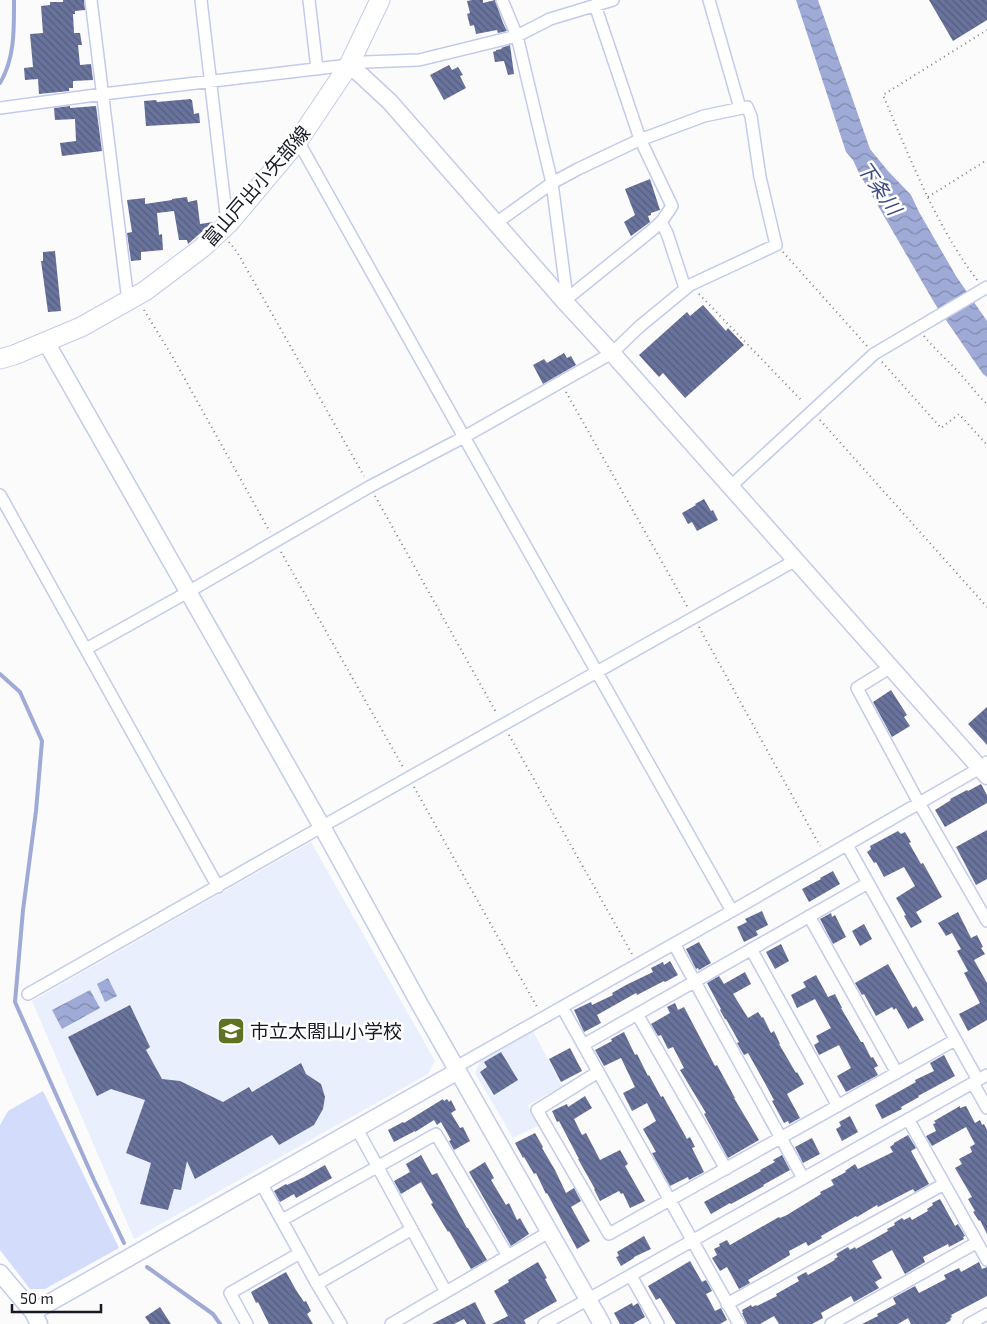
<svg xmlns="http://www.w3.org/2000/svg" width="987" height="1324" viewBox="0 0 987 1324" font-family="'Exo 2','Noto Sans JP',sans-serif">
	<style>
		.built { fill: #eaeffe }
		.green { fill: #d4dcfb }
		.water { fill: url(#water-waves) }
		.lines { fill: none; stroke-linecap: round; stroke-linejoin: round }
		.stream { stroke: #9fabd6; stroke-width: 4 }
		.building { fill: url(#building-back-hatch) }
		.street-casing { stroke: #c3cbea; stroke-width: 14 }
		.secondary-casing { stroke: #c3cbea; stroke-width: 19 }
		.primary-casing { stroke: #c3cbea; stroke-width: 21 }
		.path { stroke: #7f8187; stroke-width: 2; stroke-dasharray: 1 4; stroke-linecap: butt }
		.street { stroke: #fff; stroke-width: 11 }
		.secondary { stroke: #fff; stroke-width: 16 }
		.primary { stroke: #fff; stroke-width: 19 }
		.labels { text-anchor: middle; stroke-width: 5; stroke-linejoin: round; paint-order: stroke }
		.street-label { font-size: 19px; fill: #181b26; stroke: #fff }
		.poi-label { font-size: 19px; fill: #181b26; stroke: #fff; text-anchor: start }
		.water-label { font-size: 20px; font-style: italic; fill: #3f4b83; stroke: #fff }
	</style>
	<defs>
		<pattern id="water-waves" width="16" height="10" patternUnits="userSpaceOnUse" patternTransform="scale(1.25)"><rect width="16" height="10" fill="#9fabd6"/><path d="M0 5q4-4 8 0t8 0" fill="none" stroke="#818aad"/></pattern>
		<pattern id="building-back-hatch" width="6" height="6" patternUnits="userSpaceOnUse" patternTransform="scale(1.25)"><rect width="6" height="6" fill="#69739c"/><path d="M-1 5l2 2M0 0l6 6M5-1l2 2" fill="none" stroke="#555e7f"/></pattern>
	</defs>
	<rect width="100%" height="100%" fill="#fbfbfb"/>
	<path class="built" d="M311 842 435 1061 428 1074 134 1239 32 1001Z
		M533 1031 562 1086 528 1105 538 1126 513 1138 475 1073 480 1061Z"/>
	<path class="green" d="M43 1091 119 1248 45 1289H30L0 1250V1125L8 1111Z"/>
	<path class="water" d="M796 0H818L870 149 888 171 911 195 919 212 956 276 987 321V377L983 374 935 304 859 173 853 160 846 152Z
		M108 978 117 996 105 1002 97 984Z
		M90 990 100 1008 62 1029 52 1010Z"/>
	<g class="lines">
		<path class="stream" d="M0 83C15 58 14 29 14 0
			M0 674 20 692 42 741 36 811 23 910 15 1002 94 1180 124 1243
			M147 1267 213 1314 220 1324"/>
	</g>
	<path class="building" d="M63 0H84L85 10 75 11V14H73L74 33H80L82 45H78L80 65 91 64 93 80 73 81V88H69V91L39 94 38 79 25 80 24 68 33 67 30 34 43 33 41 6 50 5V2H63Z
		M472 0H483V3L495 0 503 23 507 31 498 33 497 30 476 34 474 25 470 26 467 14 470 13 467 1Z
		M929 0H987V20L953 41Z
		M510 45 514 74 508 75 504 61 495 62 493 52 496 51V50L502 49 501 48Z
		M449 65 452 70 458 67 463 75 460 76 466 88 444 100 430 75Z
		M191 99V100H192L194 114 199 113 200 123 146 126 144 101 156 100 157 102Z
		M70 106V108L96 106 102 151 62 156 60 143 76 141 75 119 55 120 54 108Z
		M650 179 660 210 651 213V215L648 216 650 222 631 236 624 222 635 215 625 189Z
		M187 197 188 202 197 200 200 224 213 222 188 244 187 240H179L174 211 157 213 159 235 162 234 163 250 141 252V260L131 261 127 233 132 232 127 200 145 198V204L172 200V199Z
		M55 251 61 311 48 312 41 261H43V252Z
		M703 305 726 331 728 328 744 345 685 398 663 373 659 377 639 355 687 312 690 316Z
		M564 353 567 358 571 356 576 365 543 384 533 365 544 359 547 363Z
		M704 499 711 511 713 510 718 520 697 531 692 522 688 524 682 513 696 505 695 504Z
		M891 690 907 715 904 717 910 726 892 737 873 702Z
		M987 707V745L968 724Z
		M981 784 987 795V803L945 827 935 810 951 800 950 799 967 790 968 791Z
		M987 830V879L976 885 956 847Z
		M898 831 901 834 905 832 911 842 909 843 921 864 923 863 942 897 916 912 922 922 911 928 904 916 906 915 896 898 915 886 904 867 884 877 876 862 874 863 867 852 871 849 870 846Z
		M833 871 840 884 809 902 802 889 821 879 820 878Z
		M762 911 768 925 756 931 758 935 744 942 737 927 747 922 745 919Z
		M958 912 971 938 977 935 983 947 981 948 985 954 974 960 987 983V1020L968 1031 959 1014 980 1003 964 973 968 971 957 951 961 949 952 933 946 936 938 923Z
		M831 913 832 917 835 915 846 937 833 944 820 919Z
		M864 924 872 939 860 946 852 931Z
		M699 942 711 963 699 970 698 968 696 969 686 949Z
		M781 944 789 961 775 969 766 952Z
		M670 961 678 975 665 982 664 981 637 995 636 993 597 1015 601 1023 584 1032 574 1010 591 1002 592 1005 613 995 612 993 626 985 653 972 651 968 663 962 664 965Z
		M888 964 913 1008 916 1006 924 1020 908 1029 896 1008 894 1010 892 1007 876 1016 864 994 862 995 855 983Z
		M745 972 751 984 733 994 748 1018 758 1012 762 1018 763 1017 771 1033 774 1031 780 1044H779L796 1073 797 1072 804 1084 787 1094 800 1118 789 1124 788 1121 784 1123 772 1101 774 1100 761 1076 748 1053 744 1055 737 1043 739 1042 726 1019H725L720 1010 721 1009 707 983 719 976 724 984Z
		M816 975 828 997 835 994 842 1008H841L861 1042H863L871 1058 873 1057 878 1066 874 1068 878 1075 846 1092 837 1076 851 1068 839 1045 819 1055 814 1045 819 1042 816 1036 831 1028 815 999 797 1008 791 995 806 987 803 982Z
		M675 1003 678 1010 684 1007 715 1066 717 1065 735 1098H734L759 1140 728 1158 704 1114 706 1113 680 1070 684 1068 673 1047 668 1049 661 1035 658 1036 651 1024 670 1013 667 1007Z
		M130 1005 150 1047 146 1050 162 1079 180 1081 223 1102 249 1087 252 1092 301 1063 306 1074 321 1084 325 1097 323 1109 314 1125 279 1145 272 1135 195 1179 187 1161 181 1190 174 1189 168 1210 140 1204 151 1163 126 1153 145 1100 111 1089 97 1096 68 1037Z
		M624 1032 635 1055 637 1054 648 1076 649 1075 661 1097 663 1096 687 1139 690 1137 695 1147 692 1148 704 1172 689 1180 688 1177 670 1186 652 1153 656 1152 643 1129 656 1121 647 1103 632 1111 623 1093 635 1087 621 1058 604 1066 595 1050 612 1041 611 1039Z
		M570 1048 582 1071 561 1082 549 1059Z
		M501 1052 518 1080 494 1095 480 1072 487 1067 484 1062Z
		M944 1055 955 1076 918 1096 919 1097 901 1107 902 1109 882 1119 875 1105 916 1082 915 1080 934 1071 930 1063Z
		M585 1096 592 1108 574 1119 582 1135 586 1133 600 1160 620 1150 628 1164 625 1166 645 1201 630 1208 623 1193 621 1194 619 1191 600 1201 594 1189H595L578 1159H579L559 1121 557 1122 552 1111 567 1104 568 1107Z
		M443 1099 444 1101 447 1099 449 1102 451 1100 456 1110 451 1113 460 1128 463 1127 470 1141 454 1150 449 1141 451 1140 441 1122 437 1125 434 1120 415 1132V1131L394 1142 388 1130 403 1122 404 1123Z
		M960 1106V1108L966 1106 975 1123 980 1120 982 1125 984 1124 987 1130V1234L980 1220 979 1221 973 1212 975 1211 968 1199 972 1197 955 1168 962 1164 959 1159 972 1152 970 1147 975 1144 966 1127 932 1146 926 1136 936 1131 933 1124 936 1123 934 1121Z
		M850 1116 858 1132 842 1141 836 1129 841 1126 839 1122Z
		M535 1133 543 1147 542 1148 555 1170 566 1193 574 1188 581 1201 571 1207 590 1241 577 1249 547 1193 546 1194 536 1173 534 1174 524 1157 523 1158 515 1143Z
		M908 1135 916 1148 911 1151 929 1184 915 1192 913 1189 878 1207 877 1205 857 1217 856 1216 821 1236 822 1238 808 1246 806 1242 789 1251 790 1255 748 1280 750 1283 739 1289 727 1267 720 1271 712 1258 717 1255 714 1249 720 1246 719 1244 727 1240 730 1245 779 1217 780 1218 787 1215 821 1194 820 1192 834 1185 831 1180 846 1172 845 1171 855 1164 858 1169 893 1152 890 1147 894 1144V1143Z
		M812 1138 820 1154 803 1163 795 1147Z
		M421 1155 432 1175 437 1173 467 1228H468L487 1260 471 1269 449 1231 448 1232 437 1214 431 1204 433 1203 421 1182 401 1194 394 1181 410 1172 406 1164Z
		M782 1155 790 1170 763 1185 764 1186 731 1204 730 1203 711 1214 704 1202 761 1171 760 1170 775 1162 773 1160Z
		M485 1162 494 1178 491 1180 506 1205 509 1203 517 1220 520 1218 529 1234 511 1246 469 1172Z
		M325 1165 332 1178 296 1198 294 1194 280 1202 274 1191 286 1184 287 1185 304 1177Z
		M940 1199 955 1226 958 1224 965 1236 963 1237 964 1239 949 1247 948 1244 923 1257 925 1262 905 1274 892 1250 872 1261 882 1278 875 1282 879 1288 854 1302 851 1296 821 1313 823 1318 812 1324H779L774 1316 760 1324H747L742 1313H743L742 1310 751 1305 752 1307 756 1305 757 1306 777 1296 776 1294 799 1281 797 1277 806 1272 808 1275 835 1260 834 1259 838 1257 836 1254 848 1247 850 1250 855 1247 856 1249 888 1231 887 1229 895 1225 894 1223 902 1218 904 1220 910 1217 912 1220 928 1211 927 1209 933 1205 932 1203Z
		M644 1236 651 1249 634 1257V1258L621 1266 616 1257 619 1256 617 1252Z
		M690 1261 702 1282 706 1280 712 1291 706 1294 715 1311 721 1308 727 1320 720 1324H676L660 1298 656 1300 648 1286Z
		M538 1262 547 1278 545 1279 557 1301 524 1320 526 1324H492L508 1316 494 1291 509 1282 508 1280Z
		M979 1262 982 1269 987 1267V1296L951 1315 952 1317 950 1318 951 1320 945 1324H911L908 1318 898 1324H862L878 1316 877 1314 896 1304 893 1298 915 1286 919 1293 946 1279 944 1275 959 1268 961 1272Z
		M286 1272 296 1290 304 1302 306 1301 311 1311 307 1314 313 1324H269L258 1302 256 1303 251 1292Z
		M475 1302 486 1324H467L464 1319 454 1324H432Z
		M632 1303 633 1306 638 1303 645 1317 633 1324H620L614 1313Z
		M160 1307 171 1324H150L145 1317Z"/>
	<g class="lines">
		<g class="street-casing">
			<path id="street" d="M91 0 128 301
				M201 0 226 214 229 223
				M309 0 317 69
				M502 0 517 36 552 183 567 298
				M709 0 740 108
				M0 108 103 94 349 65 365 62 419 60 517 36 550 19 613 0
				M298 141 464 437 732 911
				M661 222 667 233 685 288
				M564 301 651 231 662 221 672 206 640 139 595 5
				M731 486 874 354 987 287
				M0 495 218 887
				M86 649 188 592 369 487 464 437 612 353 639 327 690 285 776 245 760 177 751 116 747 107 704 116 637 141 578 169 552 183 496 223
				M891 667 857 688 919 803 987 921
				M847 845 978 1080
				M809 916 897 1073
				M674 944 803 1178
				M751 949 838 1106
				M28 994 330 822 796 560
				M562 1007 739 1324
				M637 1014 726 1169
				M583 1045 868 883
				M456 1067 732 911 980 768 987 762
				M598 1072 537 1110 609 1234 955 1040
				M973 1083 987 1108
				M908 1119 987 1260
				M357 1129 446 1292
				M261 1183 317 1284 341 1324
				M282 1220 436 1134 508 1256
				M631 1276 658 1324
				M317 1284 412 1229
				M727 1304 944 1184
				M247 1324 230 1293 300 1253
				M391 1324 549 1232
				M544 1324 987 1075
				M831 1324 976 1243
				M969 1324 987 1314"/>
		</g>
		<g class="secondary-casing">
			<path id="secondary" d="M349 65 362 76 390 102 564 301 612 353 987 776
				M46 342 325 832 419 1003 602 1324
				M0 1273 33 1312 39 1324
				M33 1312 458 1071"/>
		</g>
		<g class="primary-casing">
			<path id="primary" d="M0 359 14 355 81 327 145 291 202 248 229 223 298 141 349 65 380 0"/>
		</g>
		<path class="path" d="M928 197 987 160
			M229 242 237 252 364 476
			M783 252 867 346
			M977 280C935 224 910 158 883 95L987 30
			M699 294 803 402
			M144 310 172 356 270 532
			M924 336C936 351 951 363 963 377 971 386 978 396 987 404
			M882 362 941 428 959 414 987 445
			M566 392 688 608
			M820 420 987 607
			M375 496 497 714
			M281 552 403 767
			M699 627 820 846
			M509 735 632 954
			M414 787 537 1007"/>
		<use href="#street" class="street"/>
		<use href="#secondary" class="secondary"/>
		<use href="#primary" class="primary"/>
	</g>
	<defs>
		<g id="school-square" transform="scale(1.4375)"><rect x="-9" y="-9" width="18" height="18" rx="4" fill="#5d7323" stroke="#fff"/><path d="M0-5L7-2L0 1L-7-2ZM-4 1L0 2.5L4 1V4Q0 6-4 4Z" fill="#fff"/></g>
	</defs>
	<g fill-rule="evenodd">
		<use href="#school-square" x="231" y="1031"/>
	</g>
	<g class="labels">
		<g class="street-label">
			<text transform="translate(256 186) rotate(-49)" y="7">富山戸出小矢部線</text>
		</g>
		<g class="poi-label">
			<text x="250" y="1038">市立太閤山小学校</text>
		</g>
		<g class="water-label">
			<text transform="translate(879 188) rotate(55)" y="7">下条川</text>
		</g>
	</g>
	<path d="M12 1304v8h89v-8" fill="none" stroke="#181b26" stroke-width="2.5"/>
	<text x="20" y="1304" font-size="15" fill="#181b26" stroke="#ffffff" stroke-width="4" paint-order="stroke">50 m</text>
</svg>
